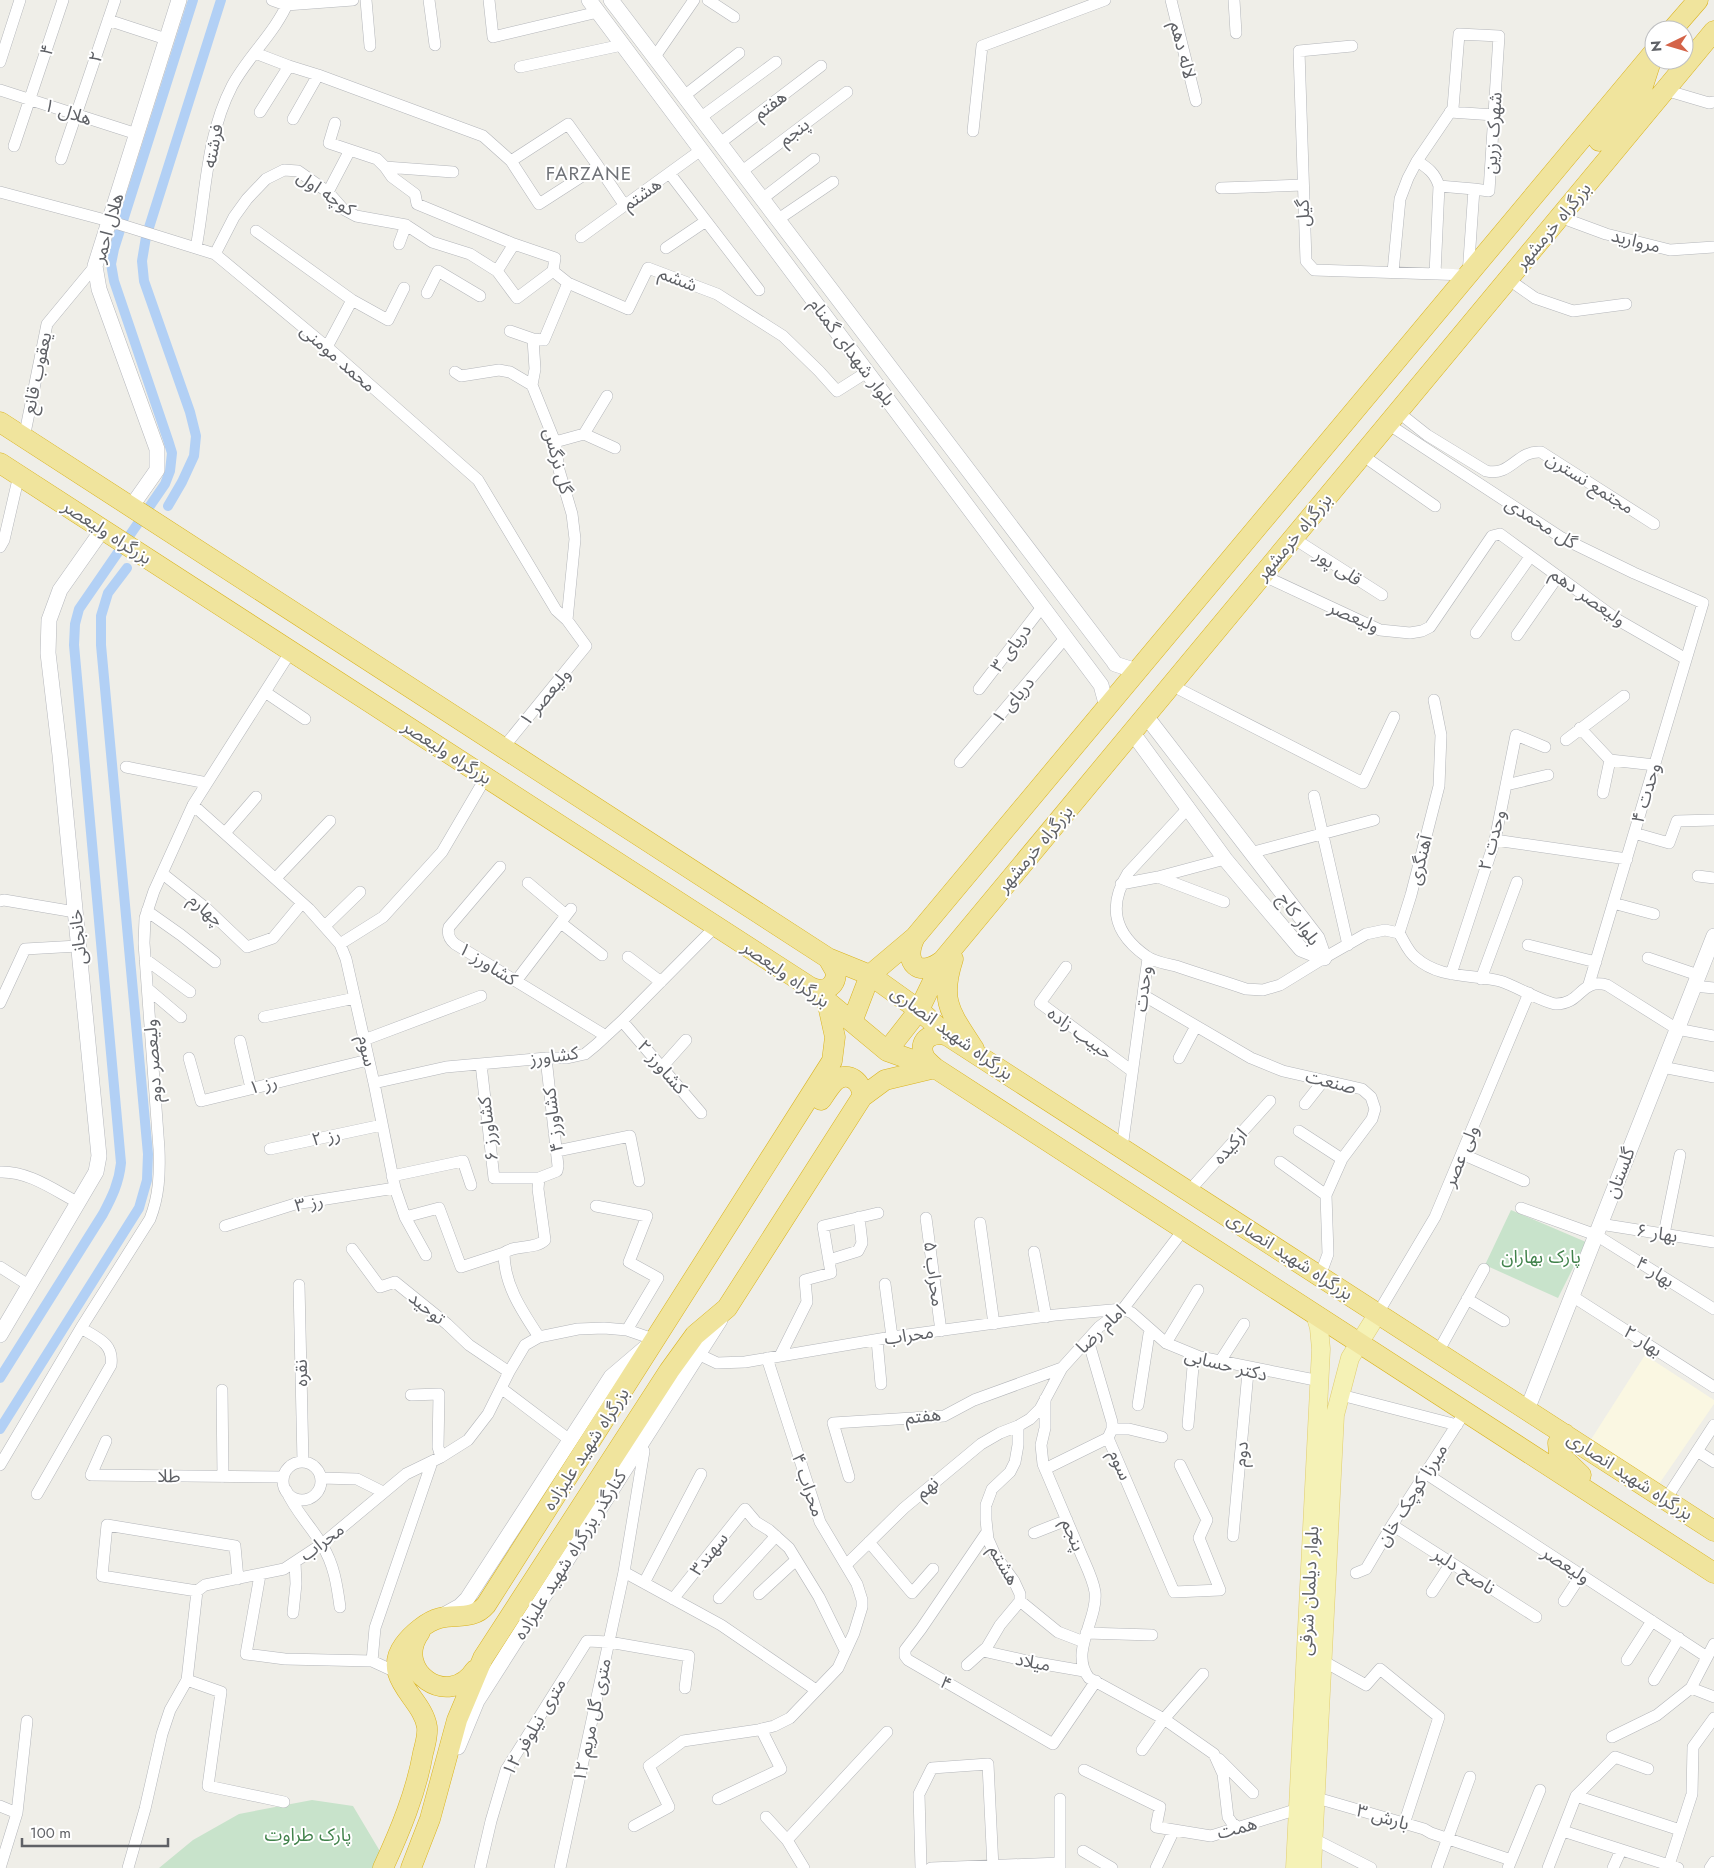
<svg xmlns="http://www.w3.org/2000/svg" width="1714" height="1868" viewBox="0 0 1714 1868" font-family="Jost,'Noto Sans Arabic',sans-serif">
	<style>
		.commercial { fill: #faf7e2 }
		.green { fill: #c8e3cb }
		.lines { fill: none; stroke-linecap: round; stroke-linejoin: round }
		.canal { stroke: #b2d0f5; stroke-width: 10 }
		.street-casing { stroke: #b4b6ba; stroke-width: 12 }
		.secondary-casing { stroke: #b6b8bd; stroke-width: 16 }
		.primary-casing { stroke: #e0cd6f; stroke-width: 19 }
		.highway-casing { stroke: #dab31d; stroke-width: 21 }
		.street { stroke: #fff; stroke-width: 11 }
		.secondary { stroke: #fff; stroke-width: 15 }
		.primary { stroke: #f5f2b6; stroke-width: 18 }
		.highway { stroke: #f0e49d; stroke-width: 20 }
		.labels { text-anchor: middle; stroke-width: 4; stroke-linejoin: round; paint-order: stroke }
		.street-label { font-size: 18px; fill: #5f6166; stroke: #fff }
		.park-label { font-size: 18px; fill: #41824b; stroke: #fff }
		.neighbourhood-label { font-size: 19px; letter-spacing: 1px; fill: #707378; stroke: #fff }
	</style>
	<rect width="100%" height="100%" fill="#efeee8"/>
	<path class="commercial" d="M1645 1355 1714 1400V1404L1657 1487 1590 1441Z"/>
	<path class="green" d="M1511 1210 1586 1242 1558 1298 1485 1265Z
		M312 1800 353 1806 384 1858 383 1868H159L193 1840 239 1814Z"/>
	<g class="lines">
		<path class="canal" d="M168 506 182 482 194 456 196 436 190 412 144 281 142 261 146 237 221 0
			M0 1378 103 1214C112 1197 119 1183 121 1163L74 645 75 624 79 609 165 484 170 471 172 453 168 440 114 281 111 264 114 249 193 0
			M0 1429 139 1208 147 1180 148 1154 101 645V616L108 593 127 568"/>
		<g class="street-casing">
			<path id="street" d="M272 0 286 5 353 0
				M366 0 370 46
				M429 0 435 45
				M489 0 493 37 598 12
				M708 0 734 17
				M1171 0 1196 101
				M1234 0 1236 33
				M108 20 166 39
				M1352 46 1299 51 1306 261 1314 270 1468 275 1474 189 1489 191 1499 36 1459 34 1453 108 1417 161 1408 178 1400 199 1393 272
				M255 53 289 66 318 75 483 136 511 161 539 204 598 166 625 206
				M654 58 694 0
				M0 62 20 0
				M520 67 622 45
				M0 90 137 134
				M1665 90 1709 103 1714 102
				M684 96 739 53
				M260 112 289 66
				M1450 112 1494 115
				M700 118 776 62
				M293 119 318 75
				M335 123 329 143 350 150
				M973 131 982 46 1105 0
				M720 143 821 66
				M14 146 63 0
				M61 159 115 0
				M511 161 568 124 598 166
				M1417 161C1428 168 1435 173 1439 186L1435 274
				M385 167 453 172
				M741 172 847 92
				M670 174 759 290
				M1439 186 1474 189
				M1221 188 1303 185
				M0 192 109 221 215 254 327 347 478 480 556 610 567 620 586 646 503 748
				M328 192 350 150 377 159 385 167 392 177 415 194 417 204 514 244 555 258 553 271
				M762 199 814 159
				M1560 217 1606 234 1670 250 1714 247
				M777 220 833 182
				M256 231 352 300 327 347
				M581 237 701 150
				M399 244 406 225
				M196 248C206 194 206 136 232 86 248 56 276 32 289 0
				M666 248 706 221
				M215 254 234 217 247 199 266 179 284 170 298 171 328 192 343 209 356 216 406 225 432 242 470 254 497 271 517 298 553 271 568 283
				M497 271 514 244
				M1508 279 1535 298 1573 311 1626 304
				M427 293 438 271 480 296
				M352 300 388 320 404 288
				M510 331 533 339
				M455 372 461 376 499 370 510 372 532 385 555 442 559 470 572 514 575 539 567 620
				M532 385 535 369 533 339 544 340 568 283 628 309 648 268 717 294 783 336 819 371 837 391 867 372
				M1398 412 1427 435 1486 471C1511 477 1517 450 1541 452L1654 524
				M1388 424 1562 538 1634 573 1703 603 1589 984
				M584 434 615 448
				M24 438 47 324 95 266
				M555 442 584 434 607 396
				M1362 455 1435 506
				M1293 538 1382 595
				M0 547 4 540 19 475
				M1262 575 1380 630 1410 633 1422 631 1430 627 1492 536 1500 534 1618 620 1686 659
				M1476 633 1530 557
				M1517 635 1558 576
				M1171 685 1363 783 1394 717
				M979 689 1042 607
				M265 692 305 719
				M1580 728 1610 760 1655 765
				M1566 740 1624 696
				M960 762 1066 637
				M126 767 207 783
				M1506 785 1548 775
				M1603 793 1610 760
				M1314 796 1348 945
				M193 805 309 909 340 944 346 959 374 1083 395 1188 405 1217 439 1208 461 1267 504 1253
				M1189 807 1128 873C1107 907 1115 934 1146 956 1154 962 1167 964 1176 966 1199 974 1223 981 1246 989L1263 990 1280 985 1324 958 1366 934 1385 930 1399 933C1404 941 1408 952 1416 958 1440 979 1471 974 1500 981 1514 985 1544 1003 1556 1004 1582 1004 1580 978 1607 985L1677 1029 1714 1036
				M225 833 256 797
				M1634 833 1669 843 1677 821 1714 820
				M1495 840 1627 859
				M1250 853 1374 820
				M500 867 449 927C447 934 449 939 455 944L606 1036
				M163 874 207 909 247 947 273 938 302 903
				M1698 876 1714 878
				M1158 877 1224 902
				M276 878 330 821
				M528 883 566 915
				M1121 884 1158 877 1225 859
				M0 901 4 900 75 912
				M1613 903 1654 914
				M147 911 181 935 215 962
				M561 923 602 955
				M325 926 360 892
				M1399 933 1411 895 1439 786 1441 735 1434 700
				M340 944 383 917 442 852 486 777
				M1528 945 1596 962
				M628 957 661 982
				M1648 958 1698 975
				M145 959 190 992
				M1066 967 1040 1003 1132 1071
				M1451 974 1495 840 1516 735 1545 747
				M1481 979 1517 882
				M516 981 571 909
				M1694 986 1714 988
				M148 989 181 1017
				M1143 995 1251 1058 1283 1071 1362 1089 1371 1097 1375 1109 1372 1119 1342 1159 1326 1195 1328 1254 1320 1276
				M0 1003 25 949 78 946
				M264 1017 355 998
				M622 1021 701 1113
				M364 1040 481 996
				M240 1041 251 1088
				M189 1058 201 1101 368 1060
				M1179 1058 1196 1026
				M481 1064 494 1178H539
				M662 1067 686 1040
				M1662 1067 1714 1077
				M374 1083 446 1067 546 1058H567L585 1054 596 1045 622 1021 716 926
				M1305 1104 1324 1080
				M1299 1131 1342 1159
				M1122 1148 1148 958
				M270 1149 382 1125
				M557 1151 630 1136 639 1181
				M1462 1154 1524 1181
				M1280 1162 1326 1195
				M0 1172C29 1171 54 1190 79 1203
				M392 1176 463 1161 471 1185
				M1189 1191 1270 1101
				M596 1206 647 1216 629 1262 658 1278 627 1330
				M1521 1208 1596 1235 1714 1309
				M405 1217 426 1255
				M926 1218 941 1331
				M980 1223 994 1324
				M1600 1224 1714 1242
				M225 1226 295 1204 395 1188
				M1664 1234 1680 1155
				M352 1249 380 1287 395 1282 447 1324 469 1345 509 1372
				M1034 1252 1046 1317
				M829 1260 858 1251 862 1243 859 1217
				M0 1267 30 1286
				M885 1284 892 1337
				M299 1285 303 1462
				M1572 1296 1714 1387
				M1467 1299 1504 1321
				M1378 1313 1435 1217 1529 993
				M539 1337C522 1311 504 1285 504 1253 516 1244 535 1250 545 1240L538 1189 539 1178 557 1171 558 1166 546 1058
				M877 1340 881 1384
				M1088 1340 1112 1422V1429L1108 1438 1174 1592 1220 1590 1199 1538 1207 1520 1180 1465
				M1166 1343 1198 1290
				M1438 1352 1484 1269
				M698 1354 717 1363 745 1362 892 1337 1055 1315 1123 1309 1132 1313 1166 1343 1200 1357 1320 1381
				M780 1356 807 1302 805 1280 831 1273 823 1226 878 1213
				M1221 1360 1244 1324
				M501 1388 567 1438
				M222 1390 223 1477
				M411 1395 439 1394 438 1447 441 1457
				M1341 1395 1457 1425
				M1045 1399V1428L1041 1445 1043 1464C1055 1492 1067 1520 1079 1549 1084 1562 1093 1578 1095 1592 1098 1620 1069 1652 1089 1678L1164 1719 1214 1754 1223 1774 1228 1817 1232 1823 1239 1828
				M1138 1405 1149 1334
				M1188 1425 1194 1355
				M1112 1429H1129L1162 1437
				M106 1441 91 1475 283 1477
				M1697 1451 1714 1462
				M283 1481a19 19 0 1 1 38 0a19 19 0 1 1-38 0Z
				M0 1465 81 1328 150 1219C159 1196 160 1174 159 1149L144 943 145 918 154 891 193 805 291 651
				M1045 1469 1108 1438
				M1425 1473 1707 1657
				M849 1477 833 1423 944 1416 974 1400 1062 1368
				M321 1478 357 1479 383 1492
				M286 1490C295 1511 311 1526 322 1545 334 1564 337 1585 340 1607
				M37 1494 111 1365C114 1343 97 1338 81 1328
				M1666 1499 1714 1425
				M1392 1525 1536 1617
				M987 1532 921 1629 905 1650V1656L908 1660 1053 1744 1096 1681
				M1034 1533 1067 1520
				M1233 1536 1248 1372
				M869 1542 912 1593 933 1569
				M846 1565 904 1508 981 1444 1000 1433 1018 1426 1030 1419 1040 1409 1062 1368 1099 1327 1123 1309 1184 1229
				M624 1572 721 1625 816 1690
				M1356 1573 1366 1569 1392 1525 1465 1412
				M260 1575 246 1654 285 1659 372 1661 398 1673
				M644 1583 701 1474
				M197 1591 102 1576 107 1525 235 1546 238 1579
				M1432 1592 1451 1563
				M759 1594 796 1560
				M719 1598 776 1536
				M673 1599 745 1509 756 1522 769 1530 789 1548 819 1597 845 1650
				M1020 1601 1058 1632 1084 1642
				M1564 1601 1581 1575
				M293 1613 296 1584 295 1562
				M1086 1633 1152 1635
				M983 1651 1032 1662 1084 1671
				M1627 1660 1652 1621
				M372 1661 375 1628 432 1462
				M1323 1661 1366 1685 1380 1669 1439 1717 1404 1824
				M967 1665 987 1647 1000 1625 1020 1601V1594L1014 1581 995 1555 988 1539 986 1520V1505L992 1489 1010 1472 1015 1462 1018 1445V1426
				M187 1680 221 1692 208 1786 284 1802
				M1654 1680 1679 1638
				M1691 1688 1714 1697
				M1612 1737 1657 1715 1691 1688 1714 1644
				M1142 1750 1164 1719 1203 1674
				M1219 1759 1253 1793
				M1084 1770 1160 1807 1156 1827 1211 1836 1298 1809
				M1576 1796 1680 1830
				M1317 1798 1424 1829 1431 1833 1511 1860
				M718 1799 781 1769 761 1729
				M1060 1799V1868
				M0 1806 17 1813
				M766 1817 787 1840 804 1868
				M634 1826 669 1807 649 1766 683 1741 758 1730 774 1726 790 1718 838 1668 854 1633 862 1607V1600L857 1584 820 1522 767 1358
				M1563 1831 1678 1868
				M1314 1839 1371 1868
				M787 1840 887 1732
				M1083 1851 1112 1868
				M1669 1865 1692 1794 1693 1747 1714 1718
				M0 1868 17 1813 27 1721
				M128 1868 145 1809 162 1734 170 1710 187 1680 197 1591 205 1585 215 1583 284 1569 322 1544 406 1474 441 1457 468 1440 488 1414 509 1372 525 1345 539 1337 578 1329 604 1328 627 1330 656 1340
				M480 1868 491 1821 506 1770 587 1641 609 1642 689 1656 685 1688
				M560 1868 624 1572 644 1451 639 1446
				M921 1868 919 1794 932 1768 988 1764 993 1868
				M931 1868 1060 1863
				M1156 1868 1174 1830
				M1437 1868 1470 1777
				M1508 1868 1540 1790
				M1548 1868 1576 1796 1615 1757 1648 1769
				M1613 1868 1621 1850
				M1710 1868 1714 1862"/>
		</g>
		<g class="secondary-casing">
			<path id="secondary" d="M589 0 1101 685 1107 707
				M611 0 1114 662 1115 664 1137 671
				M131 507 157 470V449L99 289 95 266 179 0
				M1146 716 1317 938 1324 958
				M1132 732 1225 859 1245 883 1301 949 1324 958
				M0 1335 96 1172 99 1156 60 755 48 653 49 620 60 590 103 529
				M1527 1410 1714 936
				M442 1616 460 1606 467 1599 611 1377 645 1348
				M458 1747 477 1701 720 1320"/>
		</g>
		<g class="primary-casing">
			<path id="primary" d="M1295 1868 1321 1349 1319 1328 1315 1314
				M1312 1868 1335 1415 1350 1358 1378 1313"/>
		</g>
		<g class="highway-casing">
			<path id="highway" d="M1672 30 1698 0
				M1599 141 1641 92 1651 61
				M0 422 828 958 870 975 919 1010 948 1036 1714 1531
				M0 463 810 987 887 1051 935 1068 1714 1573
				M915 937C902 963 919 979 943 960
				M953 959C939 1002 951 1013 974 1049
				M810 987C824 994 836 987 836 972L828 958
				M852 1022 870 975 915 937 1654 52
				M887 1051 919 1010 943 960 1714 31
				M935 1068C931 1064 926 1061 924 1056 917 1038 935 1031 948 1036
				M821 1100C825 1094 830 1086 835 1081 848 1070 863 1082 862 1097
				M1565 1434 1558 1443 1559 1454 1581 1475
				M420 1632C392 1671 449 1710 475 1670
				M383 1868C400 1831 416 1793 423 1753 425 1745 428 1736 427 1727 423 1698 380 1678 404 1645 411 1635 427 1621 440 1618 457 1614 473 1620 486 1605L832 1061 835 1037 827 1001
				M411 1868 430 1819 457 1720 483 1658 669 1371 695 1335 727 1308 862 1097 885 1080 935 1068"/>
		</g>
		<use href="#street" class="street"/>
		<use href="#secondary" class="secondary"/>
		<use href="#primary" class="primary"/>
		<use href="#highway" class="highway"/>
	</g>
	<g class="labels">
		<g class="street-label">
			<text transform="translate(47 50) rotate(-71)" y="6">۴</text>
			<text transform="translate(1183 50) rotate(76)" y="6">لاله دهم</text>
			<text transform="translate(96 57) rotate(-71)" y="6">۲</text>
			<text transform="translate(770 105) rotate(-37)" y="6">هفتم</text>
			<text transform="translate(68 112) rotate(18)" y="6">هلال ۱</text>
			<text transform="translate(794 132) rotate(-37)" y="6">پنجم</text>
			<text transform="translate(1493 133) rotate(-86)" y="6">شهرک زرین</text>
			<text transform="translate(213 146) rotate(-79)" y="6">فرشته</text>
			<text transform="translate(326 193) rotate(34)" y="6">کوچه اول</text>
			<text transform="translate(642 194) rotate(-35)" y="6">هشتم</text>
			<text transform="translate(1303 213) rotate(-92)" y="6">گیل</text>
			<text transform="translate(1553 226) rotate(-50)" y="6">بزرگراه خرمشهر</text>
			<text transform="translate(108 228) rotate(-74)" y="6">هلال احمر</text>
			<text transform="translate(1636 241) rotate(14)" y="6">مروارید</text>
			<text transform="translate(678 279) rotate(21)" y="6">ششم</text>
			<text transform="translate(852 352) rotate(53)" y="6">بلوار شهدای گمنام</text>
			<text transform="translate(338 358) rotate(41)" y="6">محمد مومنی</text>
			<text transform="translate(37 373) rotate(-78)" y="6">یعقوب قانع</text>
			<text transform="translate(558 461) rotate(75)" y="6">گل نرگس</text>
			<text transform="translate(1590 483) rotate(32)" y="6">مجتمع نسترن</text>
			<text transform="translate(1541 523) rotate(32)" y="6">گل محمدی</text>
			<text transform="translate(107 532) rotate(33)" y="6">بزرگراه ولیعصر</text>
			<text transform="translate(1294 537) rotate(-50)" y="6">بزرگراه خرمشهر</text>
			<text transform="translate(1338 567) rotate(33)" y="6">قلی پور</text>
			<text transform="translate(1588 597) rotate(35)" y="6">ولیعصر دهم</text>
			<text transform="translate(1354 617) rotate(24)" y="6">ولیعصر</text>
			<text transform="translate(1011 648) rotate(-53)" y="6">دریای ۳</text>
			<text transform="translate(545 697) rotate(-50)" y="6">ولیعصر ۱</text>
			<text transform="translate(1013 700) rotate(-50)" y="6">دریای ۱</text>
			<text transform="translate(447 752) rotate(33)" y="6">بزرگراه ولیعصر</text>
			<text transform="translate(1646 793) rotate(-73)" y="6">وحدت ۴</text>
			<text transform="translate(1492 840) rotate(-75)" y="6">وحدت ۲</text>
			<text transform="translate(1035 849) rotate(-50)" y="6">بزرگراه خرمشهر</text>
			<text transform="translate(1420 860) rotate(-76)" y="6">آهنگری</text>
			<text transform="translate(206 910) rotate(41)" y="6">چهارم</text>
			<text transform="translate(1299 919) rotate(55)" y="6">بلوار کاج</text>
			<text transform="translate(78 937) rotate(-96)" y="6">خانجانی</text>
			<text transform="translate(488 964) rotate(32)" y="6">کشاورز ۱</text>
			<text transform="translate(786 974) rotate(35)" y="6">بزرگراه ولیعصر</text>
			<text transform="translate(1143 989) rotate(-83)" y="6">وحدت</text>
			<text transform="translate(952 1033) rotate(36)" y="6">بزرگراه شهید انصاری</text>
			<text transform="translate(1080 1033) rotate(36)" y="6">حبیب زاده</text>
			<text transform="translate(367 1051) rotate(77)" y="6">سوم</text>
			<text transform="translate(554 1056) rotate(-8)" y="6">کشاورز</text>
			<text transform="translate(153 1061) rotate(-94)" y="6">ولیعصر دوم</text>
			<text transform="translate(662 1067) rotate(49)" y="6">کشاورز ۲</text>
			<text transform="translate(1331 1082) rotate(14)" y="6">صنعت</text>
			<text transform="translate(263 1085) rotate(-14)" y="6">رز ۱</text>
			<text transform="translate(553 1120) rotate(-97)" y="6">کشاورز ۴</text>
			<text transform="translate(488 1129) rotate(-97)" y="6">کشاورز ۶</text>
			<text transform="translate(326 1137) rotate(-12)" y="6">رز ۲</text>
			<text transform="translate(1230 1146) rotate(-48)" y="6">ارکیده</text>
			<text transform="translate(1461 1156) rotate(-67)" y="6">ولی عصر</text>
			<text transform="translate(1620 1173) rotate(-69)" y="6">گلستان</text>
			<text transform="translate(309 1203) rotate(-11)" y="6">رز ۳</text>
			<text transform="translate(1657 1233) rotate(9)" y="6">بهار ۶</text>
			<text transform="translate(1290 1256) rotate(33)" y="6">بزرگراه شهید انصاری</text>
			<text transform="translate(1655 1272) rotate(32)" y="6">بهار ۴</text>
			<text transform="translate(934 1274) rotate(83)" y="6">محراب ۵</text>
			<text transform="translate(427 1308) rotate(39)" y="6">توحید</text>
			<text transform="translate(1101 1329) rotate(-44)" y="6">امام رضا</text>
			<text transform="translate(909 1335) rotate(-8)" y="6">محراب</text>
			<text transform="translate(1643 1341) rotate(33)" y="6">بهار ۲</text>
			<text transform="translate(1226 1365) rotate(14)" y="6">دکتر حسابی</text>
			<text transform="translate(301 1373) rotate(-91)" y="6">نقره</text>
			<text transform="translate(923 1416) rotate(-6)" y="6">هفتم</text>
			<text transform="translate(586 1449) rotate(-57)" y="6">بزرگراه شهید علیزاده</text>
			<text transform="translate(1241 1454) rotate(-85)" y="6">دوم</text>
			<text transform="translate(1120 1465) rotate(66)" y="6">سوم</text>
			<text transform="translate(169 1476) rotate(1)" y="6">طلا</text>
			<text transform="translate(1630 1476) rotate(33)" y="6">بزرگراه شهید انصاری</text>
			<text transform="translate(808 1485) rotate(71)" y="6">محراب ۴</text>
			<text transform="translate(927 1488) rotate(-40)" y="6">نهم</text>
			<text transform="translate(1412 1495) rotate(-58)" y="6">میرزا کوچک خان</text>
			<text transform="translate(1073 1535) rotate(67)" y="6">پنجم</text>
			<text transform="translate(322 1542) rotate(-37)" y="6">محراب</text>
			<text transform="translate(709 1554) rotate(-52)" y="6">سهند۳</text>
			<text transform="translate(570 1555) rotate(-58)" y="6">کنارگذر بزرگراه شهید علیزاده</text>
			<text transform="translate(1004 1565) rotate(60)" y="6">هشتم</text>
			<text transform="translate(1566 1565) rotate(33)" y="6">ولیعصر</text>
			<text transform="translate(1464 1571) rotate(33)" y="6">ناصح دلبر</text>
			<text transform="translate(1309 1591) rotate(-87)" y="6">بلوار دیلمان شرقی</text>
			<text transform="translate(1033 1662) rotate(11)" y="6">میلاد</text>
			<text transform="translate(946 1683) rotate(30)" y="6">۴</text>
			<text transform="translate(592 1720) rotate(-78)" y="6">۱۲ متری گل مریم</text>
			<text transform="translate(534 1727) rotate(-60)" y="6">۱۲ متری نیلوفر</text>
			<text transform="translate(1383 1817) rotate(16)" y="6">بارش ۳</text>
			<text transform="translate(1237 1828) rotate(-15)" y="6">همت</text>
		</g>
		<g class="park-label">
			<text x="1541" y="1263">پارک بهاران</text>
			<text x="308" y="1841">پارک طراوت</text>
		</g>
		<g class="neighbourhood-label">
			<text x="589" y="180">FARZANE</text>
		</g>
	</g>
	<g transform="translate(1669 45) rotate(265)"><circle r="24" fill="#ffffff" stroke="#bfc0c2"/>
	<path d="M0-4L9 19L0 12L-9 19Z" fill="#d46348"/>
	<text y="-8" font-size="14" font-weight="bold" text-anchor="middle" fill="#5f6166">N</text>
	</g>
	<path d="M22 1838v8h146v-8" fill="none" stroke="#5f6166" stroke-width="2.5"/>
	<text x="30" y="1838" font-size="15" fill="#5f6166" stroke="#ffffff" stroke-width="4" paint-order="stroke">100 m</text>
</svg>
